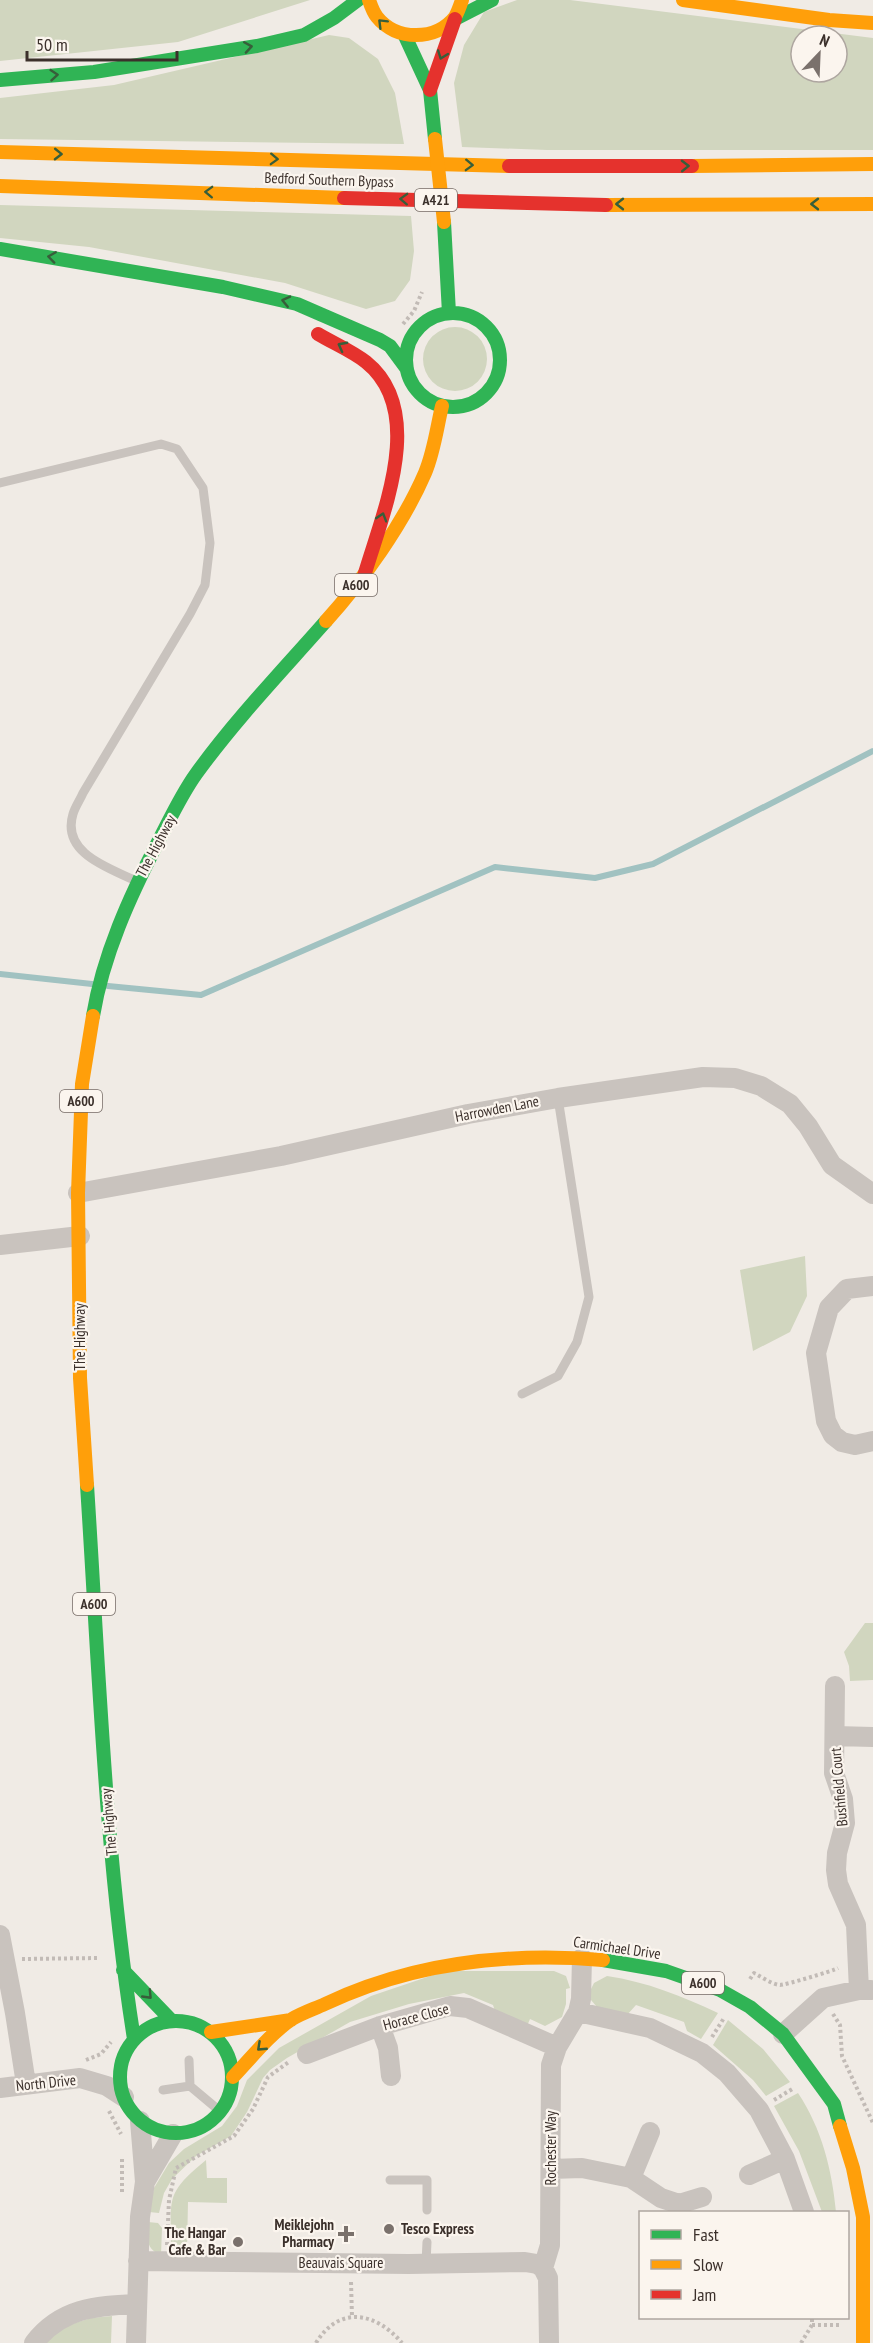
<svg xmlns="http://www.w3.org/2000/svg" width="873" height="2343" viewBox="0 0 873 2343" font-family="'PT Sans Narrow',sans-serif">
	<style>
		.green { fill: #d1d6bf; fill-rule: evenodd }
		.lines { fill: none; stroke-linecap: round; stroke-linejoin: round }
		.stream { stroke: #a1c2c1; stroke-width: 6 }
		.path { stroke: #c2bbb6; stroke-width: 4; stroke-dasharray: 3 3; stroke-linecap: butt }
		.lane { stroke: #c9c3be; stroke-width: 9 }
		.street { stroke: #c9c3be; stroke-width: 20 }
		.fast { stroke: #30b455; stroke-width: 14 }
		.slow { stroke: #ff9f0a; stroke-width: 14 }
		.jam { stroke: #e5322d; stroke-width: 14 }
		.slow-bridge { stroke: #ff9f0a; stroke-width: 14 }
		.oneway { stroke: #375e3a }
		.poi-dot { fill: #7a716c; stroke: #fbf5ee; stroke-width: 2 }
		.labels { text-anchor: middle; stroke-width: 4.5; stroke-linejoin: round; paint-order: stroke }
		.shield { fill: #fbf5ee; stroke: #756b66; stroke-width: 1.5 }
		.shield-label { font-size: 14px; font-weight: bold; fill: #3b302b }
		.street-label { font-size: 15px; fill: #3b302b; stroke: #fbf5ee }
		.poi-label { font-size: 15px; font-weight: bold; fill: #3b302b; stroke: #fbf5ee; text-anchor: end }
	</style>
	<rect width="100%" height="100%" fill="#f0ebe5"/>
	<path class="green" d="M0 0H310L178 42 0 61Z
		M517 0H570L873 38V150H547L462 147 454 83 464 45 484 12ZM801 36H837V72H801Z
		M329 35 349 38 378 59 395 93 404 144 0 139V98L114 85Z
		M0 205 411 216 414 251 410 280 395 301 366 309 285 283 89 247 0 238Z
		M423 359a32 32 0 1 1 64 0a32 32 0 1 1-64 0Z
		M805 1256 807 1296 790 1332 753 1351 740 1270Z
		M865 1623H873V1680L850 1681 849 1666 844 1652Z
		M445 1971H554L566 1976 570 1988 566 1989V2004L562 2017 545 2026 530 2019 527 2026 496 2014 493 2005 464 1993 409 2004 350 2022 287 2058 270 2070 263 2078 247 2112 231 2136 196 2156 172 2179 164 2193 159 2213 149 2212 154 2188 169 2163 184 2149 222 2126 237 2106 247 2080 279 2048 371 1996Z
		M607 1976C647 1982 682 1996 718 2013L701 2039 687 2031 684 2022 636 2005 627 2015 597 2007 591 2000V1989L594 1983Z
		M728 2020 763 2049 790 2082 766 2096 753 2080 713 2045Z
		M798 2093C822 2129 832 2170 836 2212H822L799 2151 774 2106Z
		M206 2160 207 2178H227V2203L188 2202 187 2249H171C171 2197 165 2194 206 2160Z
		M148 2222 158 2223 162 2228 161 2255C145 2249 147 2237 148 2222Z
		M112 2316 111 2343H44L59 2328 91 2318Z"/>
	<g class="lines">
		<path class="stream" d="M0 974 92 984
			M108 986 201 995 495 867 595 878 653 864 873 751"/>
		<path class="path" d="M403 324 414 311 422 292
			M22 1959 98 1958
			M750 1979 754 1973C762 1977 771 1984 780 1985 785 1985 833 1971 838 1968
			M833 2014 840 2025 842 2056 873 2123
			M712 2037 724 2018
			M86 2060 101 2054 111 2042
			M774 2100 794 2088
			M109 2111 121 2134
			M122 2159V2194
			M167 2245 169 2200 176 2168 234 2136 253 2109 268 2077 290 2061
			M351 2282 352 2317
			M812 2325H839
			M316 2343C339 2305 376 2312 402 2343
			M801 2343 812 2325V2318"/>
		<path class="lane" d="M0 483 161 444 177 449 203 488 210 543 205 585 190 614 83 793C80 800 75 807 73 814 61 853 109 868 134 880
			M522 1394 558 1376 577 1342 589 1297 558 1098
			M190 2086 221 2112
			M163 2090 190 2086 189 2060
			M390 2180H427V2210
			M426 2263 427 2242"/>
		<path class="street" d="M78 1193 281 1156 468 1114 558 1098 703 1077 735 1078 761 1086 790 1104 808 1126 832 1165 873 1194
			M0 1245 80 1236
			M873 1286 847 1289 829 1308 816 1353 826 1421 833 1435 842 1442 855 1445 873 1441
			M835 1686 834 1773 843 1799 845 1823 837 1853 836 1870 838 1884 856 1925 859 1990
			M835 1736 873 1737
			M0 1935 15 2013 26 2084
			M578 2012 650 2028 702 2053 727 2073 759 2110 785 2159 804 2212
			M380 2026 388 2048 391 2076
			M783 2034 823 1998 859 1990H871
			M307 2054 380 2026 450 2006 468 2008 557 2047
			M0 2088 80 2078 107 2086 124 2097
			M551 2169 582 2168 631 2178 661 2198 679 2204 702 2197
			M749 2175 785 2159
			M631 2178 650 2132
			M145 2182 173 2134
			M138 2261 409 2264 525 2262 537 2264 543 2268
			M34 2343C61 2308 95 2306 136 2304
			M136 2343 140 2217 145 2182 140 2121
			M549 2343 548 2278 543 2268 550 2245 551 2065 557 2047 578 2012 581 1999 582 1958"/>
		<path class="fast" d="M455 19 492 0
			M405 36 430 90 435 139
			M0 80 94 72 257 46 304 35 334 18 358 0
			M444 222 449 313
			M0 249 223 287 297 304 380 340 390 346 407 369
			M406 360a47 47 0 1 1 94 0a47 47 0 1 1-94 0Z
			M93 1016C103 955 130 896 158 842 170 819 181 795 196 774 235 720 282 671 326 621
			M87 1485C99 1670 105 1856 134 2039
			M603 1960 666 1971 720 1990 750 2007 783 2034 834 2104 840 2126
			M123 1970 172 2021
			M120 2077a56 56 0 1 1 112 0a56 56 0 1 1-112 0Z"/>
		<path class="slow" d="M369 0C371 6 373 12 377 17 396 41 436 41 455 17 458 12 460 6 462 0
			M683 0 829 20 873 23
			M0 152 509 166
			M692 166 873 164
			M0 186 344 198
			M606 205 873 204
			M326 621C363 580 403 524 425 473 434 452 437 427 442 406
			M87 1485 80 1378 78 1193 82 1084 93 1016
			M211 2032 291 2020
			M233 2077C250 2059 271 2033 292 2019 302 2013 314 2009 325 2004 412 1963 508 1952 603 1960
			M840 2126 853 2168 863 2217V2343"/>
		<path class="jam" d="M430 90 455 19
			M509 166H692
			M344 198 606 205
			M318 334C333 343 352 351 366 362 427 411 383 512 365 573"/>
		<path class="slow-bridge" d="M435 139 444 222"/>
	</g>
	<defs><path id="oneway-chevron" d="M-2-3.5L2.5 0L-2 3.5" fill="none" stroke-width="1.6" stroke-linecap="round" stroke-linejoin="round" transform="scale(1.5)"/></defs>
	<g class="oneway">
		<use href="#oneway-chevron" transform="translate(382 23) rotate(-135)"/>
		<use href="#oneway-chevron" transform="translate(248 47) rotate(-9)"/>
		<use href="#oneway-chevron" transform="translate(442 55) rotate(110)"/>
		<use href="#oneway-chevron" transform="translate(54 75) rotate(-5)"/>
		<use href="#oneway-chevron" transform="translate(58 154) rotate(1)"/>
		<use href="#oneway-chevron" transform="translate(274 159) rotate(2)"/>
		<use href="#oneway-chevron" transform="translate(469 165) rotate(2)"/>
		<use href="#oneway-chevron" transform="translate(685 166) rotate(-1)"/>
		<use href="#oneway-chevron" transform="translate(209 192) rotate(-178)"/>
		<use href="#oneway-chevron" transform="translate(404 199) rotate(-178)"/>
		<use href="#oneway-chevron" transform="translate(620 204) rotate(180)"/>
		<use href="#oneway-chevron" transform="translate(815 204) rotate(180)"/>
		<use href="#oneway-chevron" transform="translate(52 257) rotate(-172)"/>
		<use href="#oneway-chevron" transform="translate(286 301) rotate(-167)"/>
		<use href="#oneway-chevron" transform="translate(342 346) rotate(-152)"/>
		<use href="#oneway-chevron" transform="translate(382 517) rotate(-73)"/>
		<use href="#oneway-chevron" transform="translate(148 1995) rotate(46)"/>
		<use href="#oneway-chevron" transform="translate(261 2047) rotate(137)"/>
	</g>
	<g class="poi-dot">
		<circle cx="389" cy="2229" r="6"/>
		<path d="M343 2225h6v6h6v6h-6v6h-6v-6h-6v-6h6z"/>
		<circle cx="238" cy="2242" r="6"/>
	</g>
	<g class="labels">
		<g class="shield">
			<rect x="415" y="189" width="42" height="22" rx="4.5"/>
			<rect x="335" y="574" width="42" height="22" rx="4.5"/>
			<rect x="60" y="1090" width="42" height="22" rx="4.5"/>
			<rect x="73" y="1593" width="42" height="22" rx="4.5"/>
			<rect x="682" y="1972" width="42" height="22" rx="4.5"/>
		</g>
		<g class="shield-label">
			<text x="436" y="205">A421</text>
			<text x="356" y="590">A600</text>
			<text x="81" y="1106">A600</text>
			<text x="94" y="1609">A600</text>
			<text x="703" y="1988">A600</text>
		</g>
		<g class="street-label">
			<text transform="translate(329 180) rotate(2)" y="5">Bedford Southern Bypass</text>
			<text transform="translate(156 846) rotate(-62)" y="5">The Highway</text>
			<text transform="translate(497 1109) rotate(-11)" y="5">Harrowden Lane</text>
			<text transform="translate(80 1337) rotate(-90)" y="5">The Highway</text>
			<text transform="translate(839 1787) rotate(-95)" y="5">Bushfield Court</text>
			<text transform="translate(109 1822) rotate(-95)" y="5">The Highway</text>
			<text transform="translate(617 1948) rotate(8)" y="5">Carmichael Drive</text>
			<text transform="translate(416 2017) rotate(-15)" y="5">Horace Close</text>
			<text transform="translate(46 2083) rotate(-6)" y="5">North Drive</text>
			<text transform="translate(551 2148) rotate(-90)" y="5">Rochester Way</text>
			<text x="341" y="2268">Beauvais Square</text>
		</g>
		<g class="poi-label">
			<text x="334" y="2230">Meiklejohn<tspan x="334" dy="17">Pharmacy</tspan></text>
			<text x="401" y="2234" text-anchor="start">Tesco Express</text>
			<text x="226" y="2238">The Hangar<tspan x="226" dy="17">Cafe &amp; Bar</tspan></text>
		</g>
	</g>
	<rect x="639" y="2211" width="210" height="108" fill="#fbf5ee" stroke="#aea6a0" stroke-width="1.5"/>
	<rect x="651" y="2230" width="30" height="9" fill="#30b455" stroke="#aea6a0" stroke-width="1.5"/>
	<text x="693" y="2241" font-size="18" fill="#3b302b">Fast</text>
	<rect x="651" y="2260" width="30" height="9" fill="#ff9f0a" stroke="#aea6a0" stroke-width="1.5"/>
	<text x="693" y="2271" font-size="18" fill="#3b302b">Slow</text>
	<rect x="651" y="2290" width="30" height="9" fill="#e5322d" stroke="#aea6a0" stroke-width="1.5"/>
	<text x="693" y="2301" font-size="18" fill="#3b302b">Jam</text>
	<g transform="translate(819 54) rotate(23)"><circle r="28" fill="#fbf5ee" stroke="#aea6a0" stroke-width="1.5"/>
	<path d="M0-4.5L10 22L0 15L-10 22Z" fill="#7a716c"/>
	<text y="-9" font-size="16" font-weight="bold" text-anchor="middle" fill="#3b302b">N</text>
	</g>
	<path d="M27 51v9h150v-9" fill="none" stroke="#3b302b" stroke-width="3"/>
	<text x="36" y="51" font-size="18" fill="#3b302b" stroke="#fbf5ee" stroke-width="4.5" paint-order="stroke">50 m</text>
</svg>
